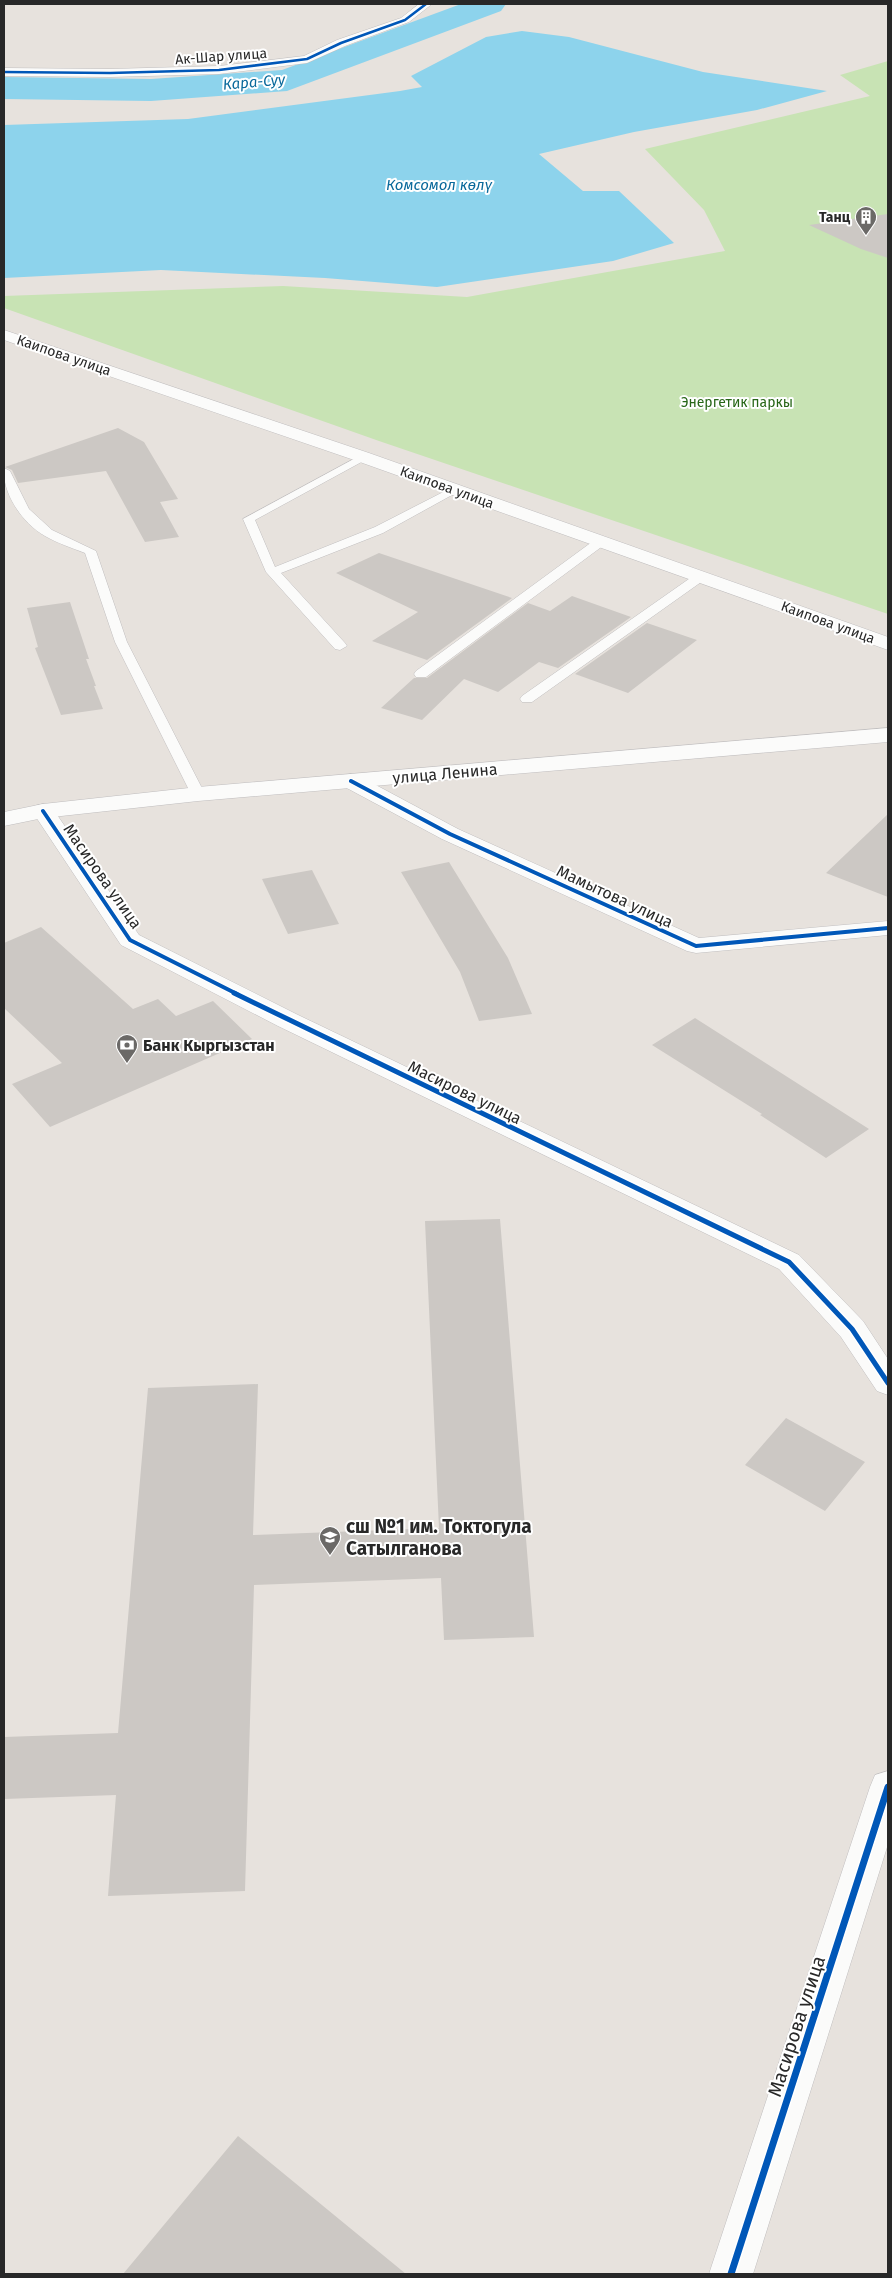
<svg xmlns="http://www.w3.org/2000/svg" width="892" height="2278" viewBox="0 0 892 2278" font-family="'Fira Sans',sans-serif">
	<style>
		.green { fill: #c8e3b4 }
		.water { fill: #8dd3ec }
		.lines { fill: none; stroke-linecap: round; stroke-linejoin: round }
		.river { fill: #8dd3ec; fill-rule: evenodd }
		.building { fill: #ccc8c4 }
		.service-casing { stroke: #c0bebf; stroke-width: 1 }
		.minor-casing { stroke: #c0bebf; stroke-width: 1 }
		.secondary-casing { stroke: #c0bebf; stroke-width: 1 }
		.service { fill: #fbfbfa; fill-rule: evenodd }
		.minor { fill: #fbfbfa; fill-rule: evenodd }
		.secondary { fill: #fbfbfa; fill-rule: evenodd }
		.cycleway-far3-casing { stroke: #fff; stroke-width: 4 }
		.cycleway-far2-casing { stroke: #fff; stroke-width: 6 }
		.cycleway-far1-casing { stroke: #fff; stroke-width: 8 }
		.cycleway-casing { stroke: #fff; stroke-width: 10 }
		.cycleway-far3 { stroke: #0057b8; stroke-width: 2.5 }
		.cycleway-far2 { stroke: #0057b8; stroke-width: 4 }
		.cycleway-far1 { stroke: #0057b8; stroke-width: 5 }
		.cycleway { stroke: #0057b8; stroke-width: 7 }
		.labels { text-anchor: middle; stroke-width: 4; stroke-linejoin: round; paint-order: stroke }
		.far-street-label { font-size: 14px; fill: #282828; stroke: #fff }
		.far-poi-label { font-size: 14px; font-weight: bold; fill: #282828; stroke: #fff; text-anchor: end }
		.far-park-label { font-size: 14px; fill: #276617; stroke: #fff }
		.far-water-label { font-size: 15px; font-style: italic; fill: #09699b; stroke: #fff }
		.street-label { font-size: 16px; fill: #282828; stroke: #fff }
		.poi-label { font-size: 16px; font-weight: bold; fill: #282828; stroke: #fff; text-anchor: start }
		.near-poi-label { font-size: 19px; font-weight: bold; fill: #282828; stroke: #fff; text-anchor: start }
		.near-street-label { font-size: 19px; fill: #282828; stroke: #fff }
	</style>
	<rect width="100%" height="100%" fill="#e7e2dd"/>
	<path class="green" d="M888 61V614L379 441 4 308V296L283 286 467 297 725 251 704 210 645 149 870 96 840 75Z"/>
	<path class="water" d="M522 31 569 37 703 72 827 91 757 110 634 132 539 154 583 191H619L674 243 613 261 437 287 325 278 161 270 4 278V125L188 119 400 91 422 87 411 76 486 37Z"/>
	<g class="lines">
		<path class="river" d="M461 4H506L501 11 287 91 151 101 4 99V77L151 79 282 70Z"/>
	</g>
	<path class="building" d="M888 214V258L861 249 809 225Z
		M118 428 144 442 178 499 160 502 179 537 145 542 106 471 18 483 12 470 5 467Z
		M379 553 512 598 427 660 372 641 418 612 336 573Z
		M572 596 631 617 558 668 539 662 498 692 464 679 422 720 381 708 414 678H427L528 603 550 611Z
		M70 602 89 659H86L96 686H94L103 709 61 715 35 648 38 647 27 608Z
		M647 623 697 640 628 693 575 674Z
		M888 814V897L826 873Z
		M449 862 508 958 532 1014 479 1021 460 972 401 872Z
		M312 870 339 924 288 934 262 879Z
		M41 927 133 1009 158 999 176 1016 213 1001 252 1039 50 1127 12 1084 62 1063 4 1008V943Z
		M695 1018 869 1129 826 1158 760 1115 762 1114 652 1045Z
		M500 1219 534 1637 444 1640 441 1578 254 1585 245 1891 108 1896 116 1795 4 1799V1737L118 1733 148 1388 258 1384 253 1535 439 1528 425 1221Z
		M786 1418 865 1462 825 1511 745 1465Z
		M238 2136 406 2274H123Z"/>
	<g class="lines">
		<g class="service-casing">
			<path id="service" d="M363 454 367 455 369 457 367 459 255 520 275 567 375 527 451 488 455 487 461 490 383 533 281 573 345 643 347 646 340 650 335 649 266 572 243 519Z
				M4 468 10 471 29 509 52 530 96 551 127 642 205 794 203 797H193L191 794 115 642 85 553C72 548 57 543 45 536 22 523 2 493 4 468Z
				M600 538 606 542 604 545 426 677H416L414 674 416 671 596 539Z
				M700 573 704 574 706 577 704 580 532 702H522L520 699 522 696 696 574Z"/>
		</g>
		<g class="minor-casing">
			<path id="minor" d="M419 4H432L409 22 345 46 307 63 219 74 110 77 4 76V68L110 69 219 66 304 56 337 40 401 18Z
				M351 774 359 776 458 829 699 938 888 921V935L696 953 687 951 442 839 343 786 340 781 343 776Z
				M43 804 51 806 139 935 296 1014 799 1255 863 1321 888 1359V1395L877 1391 841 1337 779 1269 278 1026 121 945 32 811 35 806Z
				M888 1771V1844L753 2274H709L870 1787 875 1775Z"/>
		</g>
		<g class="secondary-casing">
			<path id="secondary" d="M4 330 369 453 888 637V650L357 461 4 340Z
				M888 728V742L198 801 43 818 4 826V812L43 804 198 787Z"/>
		</g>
		<use href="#service" class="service"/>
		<use href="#minor" class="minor"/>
		<use href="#secondary" class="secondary"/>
		<g class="cycleway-far3-casing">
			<path id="cycleway-far3" d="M4 72 110 73 219 70 307 59 341 43 405 20 426 4"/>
		</g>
		<g class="cycleway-far2-casing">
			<path id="cycleway-far2" d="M351 781 450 834 696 946 888 928
				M43 811 130 940 237 994"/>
		</g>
		<g class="cycleway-far1-casing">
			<path id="cycleway-far1" d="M234 993 789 1262 852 1329 888 1383"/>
		</g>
		<g class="cycleway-casing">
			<path id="cycleway" d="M731 2274 888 1787"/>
		</g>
		<use href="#cycleway-far3" class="cycleway-far3"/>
		<use href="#cycleway-far2" class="cycleway-far2"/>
		<use href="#cycleway-far1" class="cycleway-far1"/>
		<use href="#cycleway" class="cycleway"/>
	</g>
	<defs>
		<g id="building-pin" transform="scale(1.125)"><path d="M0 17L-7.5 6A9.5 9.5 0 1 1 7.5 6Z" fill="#6b6967" stroke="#fff"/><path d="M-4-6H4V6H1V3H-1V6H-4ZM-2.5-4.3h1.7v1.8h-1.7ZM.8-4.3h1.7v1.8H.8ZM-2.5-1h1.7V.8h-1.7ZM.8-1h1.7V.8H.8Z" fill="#fff"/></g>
		<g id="bank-pin" transform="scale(1.125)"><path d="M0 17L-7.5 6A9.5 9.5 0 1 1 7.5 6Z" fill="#6b6967" stroke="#fff"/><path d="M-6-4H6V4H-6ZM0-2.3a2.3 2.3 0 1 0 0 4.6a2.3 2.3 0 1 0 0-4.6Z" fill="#fff"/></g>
		<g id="school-pin" transform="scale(1.125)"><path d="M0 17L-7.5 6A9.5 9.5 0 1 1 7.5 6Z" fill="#6b6967" stroke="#fff"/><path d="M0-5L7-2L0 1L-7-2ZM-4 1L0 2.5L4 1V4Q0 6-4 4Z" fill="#fff"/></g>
	</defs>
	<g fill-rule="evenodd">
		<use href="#building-pin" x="866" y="217"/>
		<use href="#bank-pin" x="127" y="1045"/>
		<use href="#school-pin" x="330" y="1537"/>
	</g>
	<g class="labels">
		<g class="far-street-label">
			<text transform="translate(221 56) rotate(-4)" y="5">Ак-Шар улица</text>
			<text transform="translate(64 355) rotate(19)" y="5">Каипова улица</text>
			<text transform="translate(447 487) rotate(20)" y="5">Каипова улица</text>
			<text transform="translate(828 622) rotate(20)" y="5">Каипова улица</text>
		</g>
		<g class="far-poi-label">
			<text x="850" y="222">Танц</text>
		</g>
		<g class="far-park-label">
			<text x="737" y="407">Энергетик паркы</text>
		</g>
		<g class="far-water-label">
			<text transform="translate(254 82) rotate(-5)" y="5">Кара-Суу</text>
			<text x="439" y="190">Комсомол көлү</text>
		</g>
		<g class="street-label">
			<text transform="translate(445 773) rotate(-5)" y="6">улица Ленина</text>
			<text transform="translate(103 876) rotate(55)" y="6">Масирова улица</text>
			<text transform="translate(615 896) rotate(25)" y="6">Мамытова улица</text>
			<text transform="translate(465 1092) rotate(26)" y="6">Масирова улица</text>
		</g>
		<g class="poi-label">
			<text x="143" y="1051">Банк Кыргызстан</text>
		</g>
		<g class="near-poi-label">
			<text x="346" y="1533">сш №1 им. Токтогула<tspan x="346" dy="22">Сатылганова</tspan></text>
		</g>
		<g class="near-street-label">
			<text transform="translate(796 2026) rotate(-72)" y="7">Масирова улица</text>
		</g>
	</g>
	<rect width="892" height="2278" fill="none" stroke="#282828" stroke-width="10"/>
</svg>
